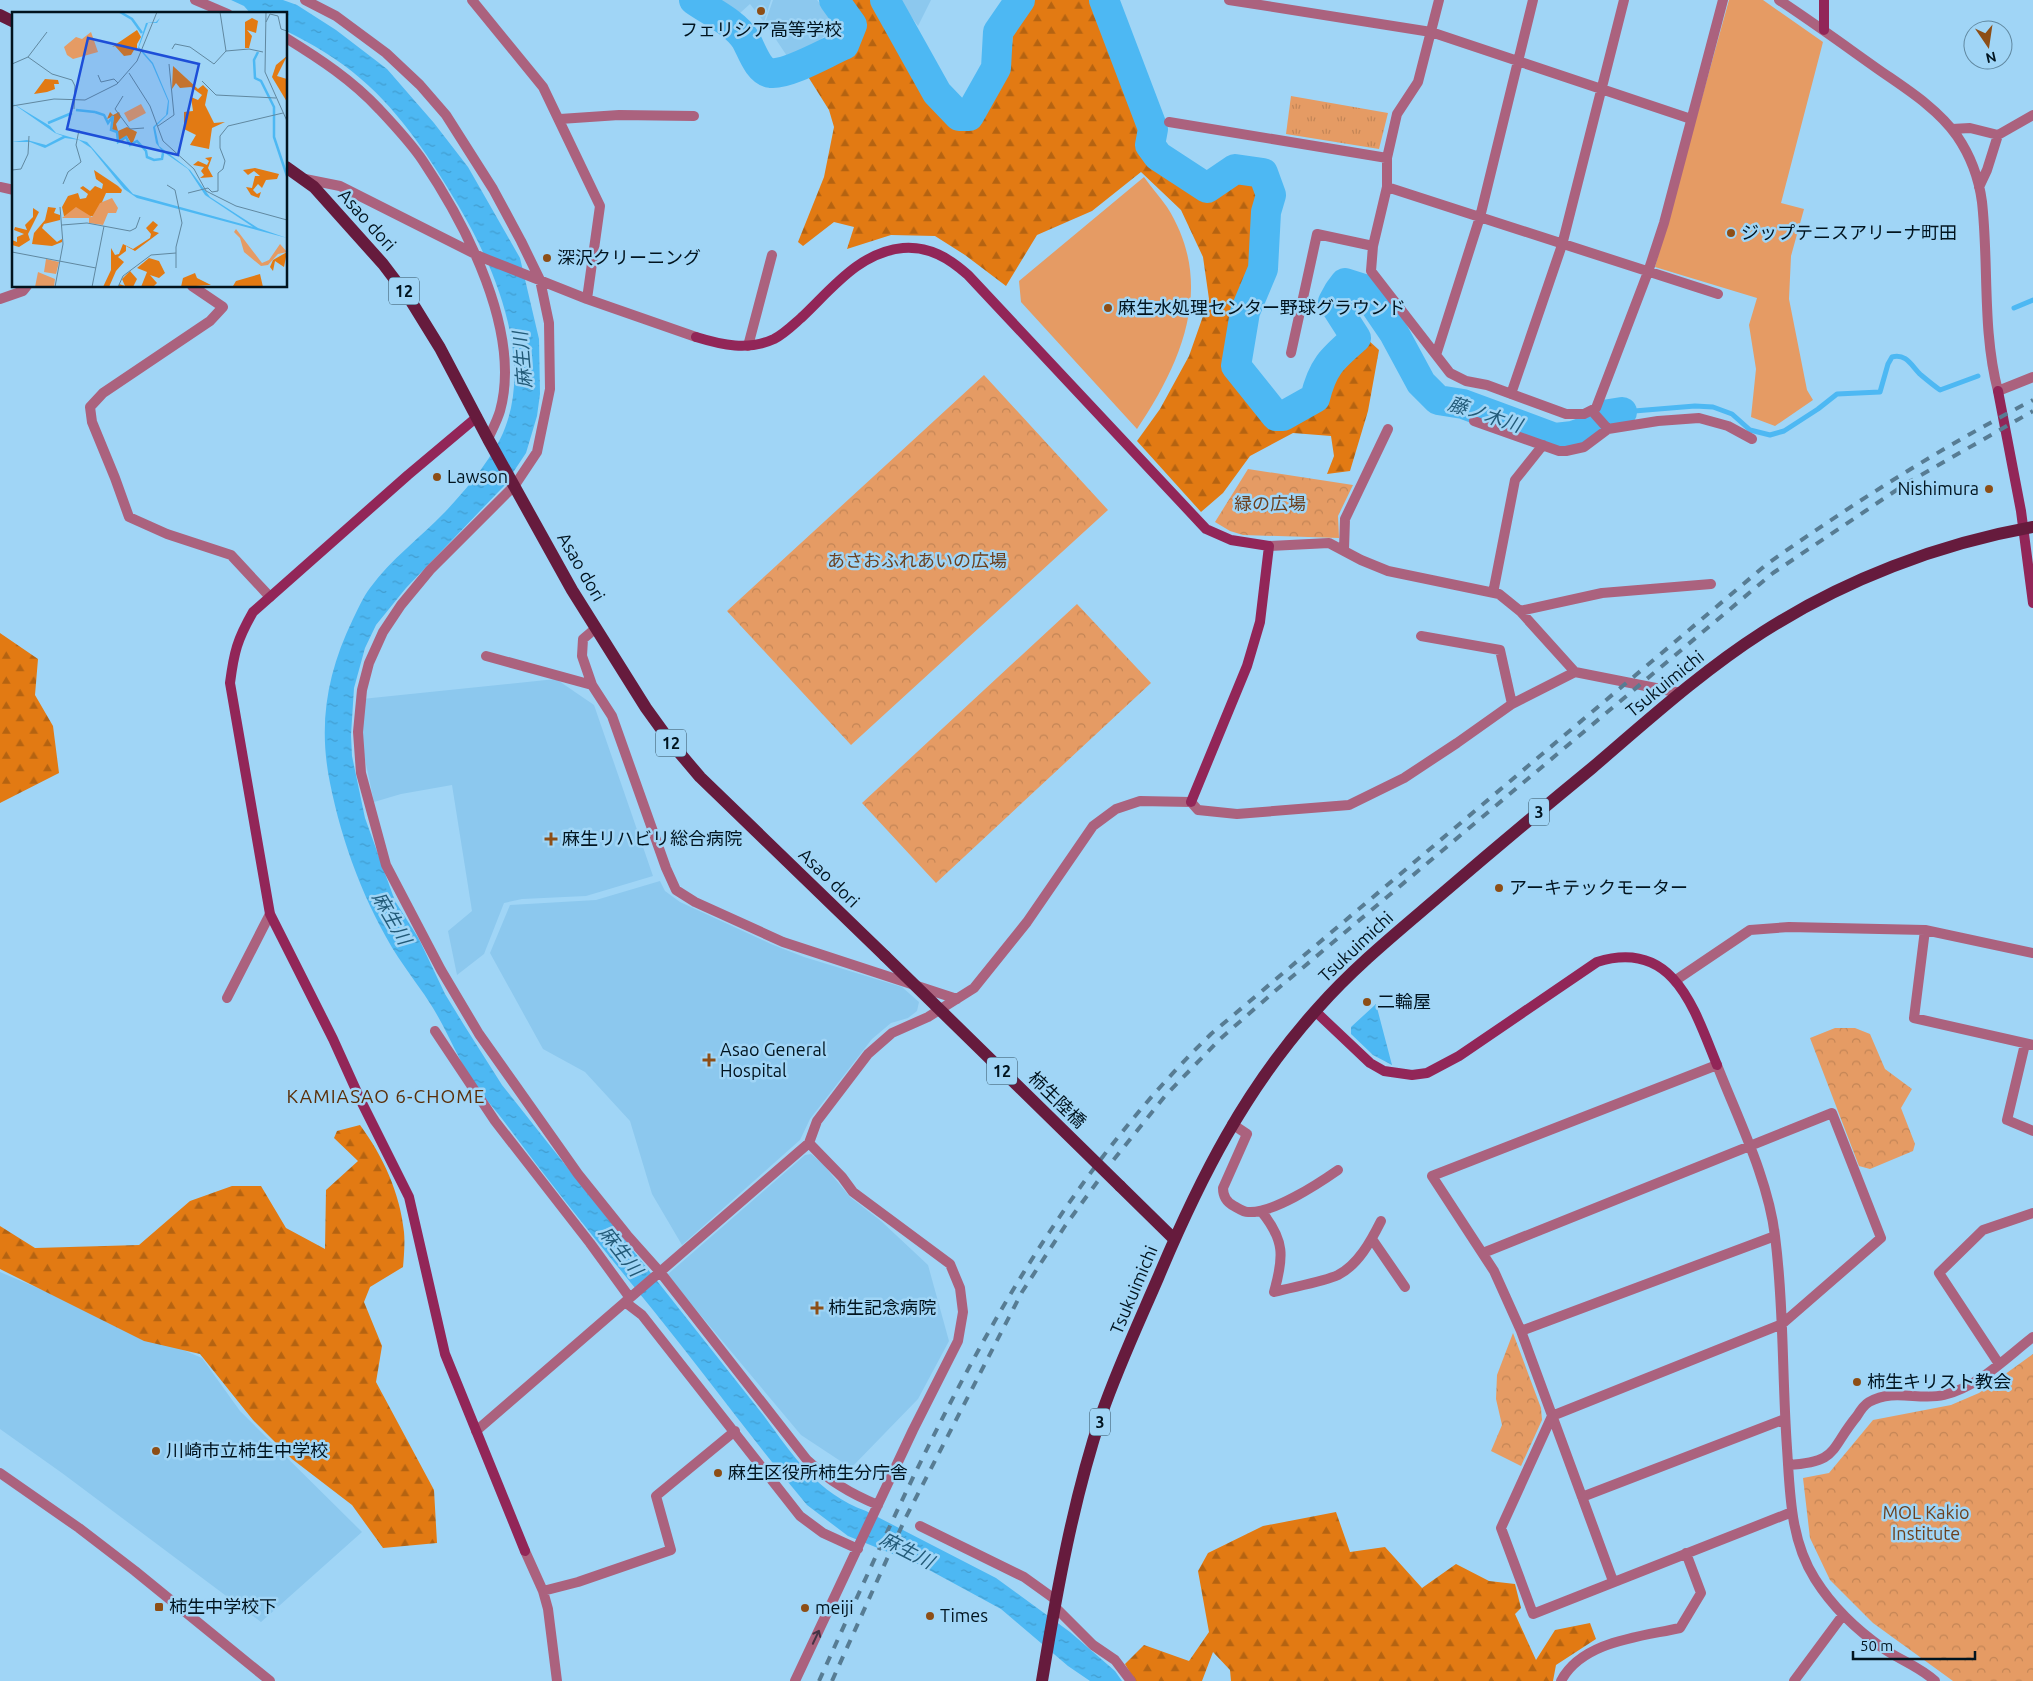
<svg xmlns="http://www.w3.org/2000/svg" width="2033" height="1681" viewBox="0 0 2033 1681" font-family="Ubuntu,'Noto Sans JP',sans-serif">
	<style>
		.built { fill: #8cc8ee }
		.grass { fill: url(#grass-tufts) }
		.forest { fill: url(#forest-firs) }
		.park { fill: url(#park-crowns) }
		.pitch { fill: #e59b64 }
		.water { fill: url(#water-ripples) }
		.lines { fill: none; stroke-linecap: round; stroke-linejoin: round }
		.stream { stroke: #4db8f3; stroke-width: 5 }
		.river { stroke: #4db8f3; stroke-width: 30 }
		.street { stroke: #ab627e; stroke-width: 10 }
		.secondary { stroke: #922658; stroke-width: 10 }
		.primary { stroke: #661b3d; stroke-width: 12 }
		.rail { stroke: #577c93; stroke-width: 4; stroke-dasharray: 9 9; stroke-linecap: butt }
		.primary-bridge { stroke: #661b3d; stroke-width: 12 }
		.oneway { stroke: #453345 }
		.poi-dot { fill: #8d4e16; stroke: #a0d5f6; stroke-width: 2 }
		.labels { text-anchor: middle; stroke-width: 5; stroke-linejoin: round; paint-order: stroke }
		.shield { fill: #a0d5f6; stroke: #314e60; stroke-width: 1 }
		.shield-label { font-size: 16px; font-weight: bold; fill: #01141f }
		.poi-label { font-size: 18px; fill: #01141f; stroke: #a0d5f6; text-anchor: start }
		.street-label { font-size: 18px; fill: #01141f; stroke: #a0d5f6 }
		.park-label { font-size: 18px; fill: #6c411f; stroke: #a0d5f6 }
		.water-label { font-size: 19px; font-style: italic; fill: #225a78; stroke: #a0d5f6 }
		.neighbourhood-label { font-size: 19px; letter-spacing: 1px; fill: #5a2e07; stroke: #a0d5f6 }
		.inset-river { fill: none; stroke: #4db8f3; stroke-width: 2.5 }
		.inset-road { fill: none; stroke: #6088a0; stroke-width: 1 }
		.view { fill: #1d4ed8; fill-opacity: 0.15; stroke: #1d4ed8; stroke-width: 2.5 }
		.inset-edge { fill: none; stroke: #01141f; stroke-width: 2.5 }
	</style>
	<defs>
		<pattern id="grass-tufts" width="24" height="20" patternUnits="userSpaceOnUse" patternTransform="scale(1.25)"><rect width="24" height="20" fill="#e59b64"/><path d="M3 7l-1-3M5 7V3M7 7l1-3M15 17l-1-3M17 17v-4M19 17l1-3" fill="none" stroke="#c38556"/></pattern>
		<pattern id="forest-firs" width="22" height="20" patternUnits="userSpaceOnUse" patternTransform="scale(1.25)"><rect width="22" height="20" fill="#e27a13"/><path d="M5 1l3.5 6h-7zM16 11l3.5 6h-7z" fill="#b56311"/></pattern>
		<pattern id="park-crowns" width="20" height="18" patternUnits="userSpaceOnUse" patternTransform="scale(1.25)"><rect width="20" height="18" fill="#e59b64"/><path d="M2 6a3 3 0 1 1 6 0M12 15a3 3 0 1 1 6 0" fill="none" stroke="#c38556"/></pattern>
		<pattern id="water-ripples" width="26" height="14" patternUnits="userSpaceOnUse" patternTransform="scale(1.25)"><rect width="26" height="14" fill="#4db8f3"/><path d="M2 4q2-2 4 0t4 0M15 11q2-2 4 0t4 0" fill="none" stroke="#419dd0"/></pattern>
	</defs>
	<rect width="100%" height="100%" fill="#a0d5f6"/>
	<path class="built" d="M717 0H771L764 22 750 4 740 13Z
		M773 0H817L836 25 815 45 787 56 765 23Z
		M899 0H931L918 26Z
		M556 679 594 705 653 876 586 896 522 899 504 903 484 954 457 975 448 931 472 911 452 785 401 794 374 802 360 736 362 699Z
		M660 881 665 891 680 902 771 944 804 957 902 987 919 1002 917 1011 908 1018 891 1023 872 1039 810 1119 800 1140 682 1245 652 1194 630 1121 585 1072 543 1049 490 953 510 905 596 900Z
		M811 1154 822 1163 850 1197 881 1221 928 1265 949 1341 918 1399 851 1468 801 1435 667 1275 805 1155Z
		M0 1272 202 1358 240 1411 362 1532 261 1622 62 1473 0 1429Z"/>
	<path class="grass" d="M1291 96 1388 113 1379 149 1286 134Z"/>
	<path class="forest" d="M841 0H878C888 13 891 21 889 37 923 46 928 68 938 98 940 106 944 116 950 122 954 126 964 127 969 128 992 107 1004 82 1011 52 1013 44 1012 36 1013 29 1016 19 1025 7 1032 0H1098C1105 8 1113 15 1119 23 1134 45 1140 87 1135 113L1147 124 1143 148 1167 159 1212 190 1232 175 1255 179 1259 197 1255 238 1256 265 1242 299 1239 314 1235 368 1271 412 1274 425 1315 407 1344 366 1367 339 1379 350 1368 411 1350 471 1327 474 1334 456 1331 436 1293 433 1250 456 1223 493 1201 512 1137 441 1160 409 1189 356 1209 299 1203 257 1181 210 1141 172 1092 211 1037 235 1006 286 965 255 935 236 891 235 847 249 854 227 834 222 803 246 798 242 824 177 834 127 829 110 807 75 844 56 860 37 857 15Z
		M0 633 38 659 35 695 53 726 59 773 0 803Z
		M360 1125C383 1156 400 1193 404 1232 405 1243 404 1256 403 1267L370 1287 364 1302 382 1346 376 1382 434 1490 437 1543 383 1548 352 1505 292 1459 253 1420 200 1354 144 1341 0 1269V1226L35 1248 139 1245 190 1201 232 1186H261L286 1228 325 1249 326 1190 358 1161 334 1138 337 1131Z
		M1336 1512 1350 1552 1385 1547 1422 1588 1456 1564 1489 1581 1515 1584 1521 1608 1515 1614 1536 1660 1555 1630 1590 1623 1596 1639 1556 1665 1553 1681H1231L1230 1670 1213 1652 1202 1681H1135L1125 1664 1144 1645 1189 1661 1209 1632 1198 1571 1208 1553 1263 1526Z"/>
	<path class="park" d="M984 375 1108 510 851 745 727 611Z
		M1248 469 1353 485 1338 516 1339 538 1243 535 1230 531 1215 522Z
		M1077 604 1151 683 936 883 862 803Z
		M1835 1028H1855L1870 1034 1885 1069 1912 1089 1901 1108 1915 1144 1913 1151 1870 1169 1859 1166 1810 1038Z
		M1513 1333 1541 1408 1542 1420 1521 1466 1491 1451 1502 1425 1496 1399 1497 1375Z
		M2033 1354V1681H1953L1873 1623 1830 1580 1810 1538 1803 1478 1829 1473 1873 1420 1951 1405 1979 1393Z"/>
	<path class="pitch" d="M1729 0H1763L1823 42 1781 203 1804 209 1791 256 1789 299 1807 390 1813 400 1775 426 1751 417 1756 369 1749 325 1757 298 1655 267Z
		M1144 177C1151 187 1160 197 1167 207 1216 284 1182 362 1137 429L1021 302 1019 281Z"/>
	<path class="water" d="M231 0H283L297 5 336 30 387 69 434 123 468 167 520 258 539 339 540 394 537 416 526 453 504 486 406 588 376 625 365 648 354 688 351 735 352 756 365 818 395 901 419 939 445 994 464 1025 502 1085 764 1416C794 1457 817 1493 866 1511L996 1578 1070 1632 1115 1671 1122 1681H1090L1068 1666 1001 1609 920 1565 848 1536 807 1505C754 1442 705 1374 653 1310 604 1250 555 1190 509 1128 497 1111 482 1096 471 1079 457 1056 447 1031 433 1008 422 990 409 974 398 957 365 905 342 843 330 783 318 724 327 673 353 619 358 609 363 597 370 588 391 559 420 538 445 512 465 491 491 460 503 433 534 361 496 269 458 205 432 161 401 113 361 79 340 60 311 43 286 31V14H251L244 6Z
		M1376 1004 1392 1065 1373 1055 1351 1034V1027Z"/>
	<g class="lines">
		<path class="stream" d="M2014 308 2033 300
			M1622 412 1695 406 1713 407 1732 414 1750 430 1770 435 1784 431 1818 409 1837 394 1880 392 1888 364 1892 357C1907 353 1912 367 1921 375 1927 380 1933 385 1940 390L1978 376"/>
		<path class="river" d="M694 0C711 12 734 22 746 40 752 51 758 71 771 73 788 75 827 52 844 45L852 25 834 0
			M885 0 937 93 959 116H969L996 68 998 32 1020 0
			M1104 0 1153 129 1150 145 1158 156 1207 188 1235 169 1263 173 1271 195 1266 212 1263 269 1245 312 1236 366 1276 416H1283L1315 398C1323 366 1332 359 1356 338L1333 302 1339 291 1345 283 1364 289 1394 333 1421 383 1438 400 1463 404 1555 438 1573 436 1587 431 1603 415 1622 412"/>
		<path class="street" d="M195 0 228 14
			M305 0 336 16 386 53 420 85 446 115 493 189 521 241 540 280 549 323 550 389 537 452 515 485 430 570 401 605 383 632 369 663 362 690 358 732 361 773 386 865 441 970 479 1034 513 1082 578 1174 627 1235 660 1272 807 1460C830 1481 849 1493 878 1505
			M472 0 543 87 600 206 587 299
			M1229 0 1431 32 1691 119
			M1439 0 1418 82 1397 114 1387 158V187L1373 246 1371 271 1450 373 1466 381 1487 385 1566 414H1584L1596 408 1648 272 1664 223 1723 0
			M1779 0C1814 23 1848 48 1882 72 1908 90 1938 109 1957 136 1970 155 1979 179 1982 202 1989 265 1982 330 1998 391L2033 377
			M286 38C320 59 352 80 379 109 394 125 411 143 423 161 466 225 522 332 500 411 497 421 492 430 488 439
			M560 119 619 115 694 116
			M1169 122 1387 158
			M1952 129 1970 128 1998 135 2033 115
			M305 179 340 186 481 257 587 299 696 337
			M0 187 14 190
			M1387 187 1718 294
			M1979 187 1987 170 1998 135
			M192 286 223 307 210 321 103 393 90 407 92 422 115 478 129 517 167 534 231 555 270 597
			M0 299 23 291 27 286
			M748 346 772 255
			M1291 353 1317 234 1373 246
			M1436 355 1480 217 1533 0
			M1511 394 1562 245 1624 0
			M1592 411 1608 429
			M1474 421 1559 451H1566L1584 447 1608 429 1658 421 1699 418 1728 426 1752 439
			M1269 546 1329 543 1361 560 1388 571 1499 594 1520 611 1575 672 1681 693
			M1344 549 1345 519 1388 429
			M1493 593 1515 480 1543 445
			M1520 611 1602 593 1711 584
			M596 628 583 639 582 656 592 685 612 716 666 868 676 890 695 902 783 942 957 999
			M1421 636 1500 650 1512 704
			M486 656 592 685
			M1925 930 1914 1018 2033 1045
			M1676 980 1750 930 1789 927 1925 930 2033 953
			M227 998 270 914
			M435 1031 495 1121 590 1243 630 1298
			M2025 1044 2007 1120 2033 1131
			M1232 1124 1247 1134 1223 1188C1223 1196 1226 1202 1234 1206 1238 1208 1243 1212 1248 1212 1272 1214 1318 1184 1338 1170
			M1261 1211C1285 1240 1284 1257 1274 1292 1292 1287 1323 1282 1338 1275 1358 1265 1371 1241 1381 1221
			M1372 1239 1405 1287
			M1483 1253 1832 1113 1881 1238 1782 1324 1552 1416 1501 1528 1533 1614 1792 1512
			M625 1302 642 1315 800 1516 823 1533 858 1549
			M1521 1331 1775 1236
			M1999 1364 1939 1273 1983 1230 2033 1213
			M476 1431 809 1143 817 1121 868 1054 892 1033 928 1017 974 988 1027 922 1093 826 1116 809 1140 801 1191 802 1198 810 1237 814 1349 805 1404 778 1457 743 1512 704 1575 672
			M1788 1465C1839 1462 1829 1450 1857 1416 1860 1411 1864 1405 1869 1402 1894 1388 1919 1401 1944 1395 1978 1387 2006 1358 2033 1337
			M0 1473 79 1528 135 1571 270 1681
			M1582 1497 1785 1419
			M920 1526 1024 1577 1056 1600
			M525 1551 543 1591 548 1609 557 1681
			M1613 1581 1521 1331 1494 1271 1432 1176 1717 1065C1738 1119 1768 1178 1775 1236 1784 1306 1782 1377 1787 1448 1790 1492 1790 1540 1815 1579 1832 1606 1858 1631 1884 1649 1900 1660 1920 1667 1935 1681
			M543 1591 578 1582 671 1550 656 1496 735 1431
			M1055 1607 1093 1645 1115 1660 1131 1681
			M795 1681 913 1430 958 1341 963 1312 960 1288 950 1264 853 1192 842 1177 809 1143
			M1561 1681C1582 1641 1640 1637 1680 1628L1701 1593 1686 1553
			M1794 1681 1843 1615"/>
		<path class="secondary" d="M1824 30V0
			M696 337C722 345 748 351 774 339 784 334 793 325 801 318 831 290 859 252 903 248 929 246 949 258 968 275L1206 529 1231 540 1269 546 1260 622 1247 666 1191 802
			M1998 391 2021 511 2033 603
			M477 417 408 475 253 612C237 640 234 652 230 683L270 914 333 1039 361 1101 409 1197 445 1354 525 1551
			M1315 1011 1370 1063 1384 1071 1412 1075 1427 1073 1459 1056 1597 962C1674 938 1694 1009 1717 1065"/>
		<path class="primary" d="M0 15 14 22
			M286 167 314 187 383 264 411 301 440 348 488 439 572 590 646 708 672 744 700 777 885 956
			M1120 1186 1174 1239
			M1042 1681C1057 1590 1073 1500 1102 1413 1118 1367 1139 1322 1158 1278 1200 1178 1245 1089 1318 1008 1356 965 1400 930 1443 893 1492 851 1542 809 1592 768 1647 721 1702 671 1763 632 1844 580 1938 544 2033 527"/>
		<path class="rail" d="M819 1681C924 1450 1026 1214 1211 1034L1767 564C1852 504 1940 448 2033 400
			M832 1681 905 1519 1022 1292 1065 1226 1111 1163 1165 1096 1220 1039 1275 991 1773 573 1907 483 2033 411"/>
		<path class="primary-bridge" d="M885 956 1120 1186"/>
	</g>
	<defs><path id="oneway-shaft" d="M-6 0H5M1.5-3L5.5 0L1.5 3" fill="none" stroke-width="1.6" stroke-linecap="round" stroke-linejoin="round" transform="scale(1.25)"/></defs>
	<use class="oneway" href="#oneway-shaft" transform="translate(816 1637) rotate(-65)"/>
	<g class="poi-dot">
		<circle cx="761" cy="11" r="5"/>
		<circle cx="1731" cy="233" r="5"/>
		<circle cx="547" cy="258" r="5"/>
		<circle cx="1108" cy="308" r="5"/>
		<circle cx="437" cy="477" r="5"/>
		<circle cx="1989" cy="489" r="5"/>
		<path d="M548.5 831.5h5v5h5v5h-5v5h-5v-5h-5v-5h5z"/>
		<circle cx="1499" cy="888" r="5"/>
		<circle cx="1367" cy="1002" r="5"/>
		<path d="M706.5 1052.5h5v5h5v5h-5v5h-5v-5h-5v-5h5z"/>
		<path d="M814.5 1300.5h5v5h5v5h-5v5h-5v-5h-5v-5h5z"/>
		<circle cx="1857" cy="1382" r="5"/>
		<circle cx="156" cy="1451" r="5"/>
		<circle cx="718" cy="1473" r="5"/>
		<rect x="154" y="1602" width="10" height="10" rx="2.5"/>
		<circle cx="805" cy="1608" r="5"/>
		<circle cx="930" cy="1616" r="5"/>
	</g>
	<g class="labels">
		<g class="shield">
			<rect x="389" y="277.5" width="30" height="27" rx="4"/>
			<rect x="656" y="729.5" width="30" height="27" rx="4"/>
			<rect x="1529" y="798.5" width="20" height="27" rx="4"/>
			<rect x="987" y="1057.5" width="30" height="27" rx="4"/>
			<rect x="1090" y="1408.5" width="20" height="27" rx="4"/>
		</g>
		<g class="shield-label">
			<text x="404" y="297">12</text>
			<text x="671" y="749">12</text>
			<text x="1539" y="818">3</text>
			<text x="1002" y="1077">12</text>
			<text x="1100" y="1428">3</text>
		</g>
		<g class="poi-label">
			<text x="761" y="36" text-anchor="middle">フェリシア高等学校</text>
			<text x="1741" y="239">ジップテニスアリーナ町田</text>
			<text x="557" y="264">深沢クリーニング</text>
			<text x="1118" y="314">麻生水処理センター野球グラウンド</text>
			<text x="447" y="483">Lawson</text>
			<text x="1979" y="495" text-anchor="end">Nishimura</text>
			<text x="562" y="845">麻生リハビリ総合病院</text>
			<text x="1509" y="894">アーキテックモーター</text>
			<text x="1377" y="1008">二輪屋</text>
			<text x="720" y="1056">Asao General<tspan x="720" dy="21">Hospital</tspan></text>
			<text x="828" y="1314">柿生記念病院</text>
			<text x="1867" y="1388">柿生キリスト教会</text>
			<text x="166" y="1457">川崎市立柿生中学校</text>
			<text x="728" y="1479">麻生区役所柿生分庁舎</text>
			<text x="169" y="1613">柿生中学校下</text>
			<text x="815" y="1614">meiji</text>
			<text x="940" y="1622">Times</text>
		</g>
		<g class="street-label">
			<text transform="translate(367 220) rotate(48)" y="6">Asao dori</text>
			<text transform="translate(581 567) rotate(60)" y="6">Asao dori</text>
			<text transform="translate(1665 684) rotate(-39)" y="6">Tsukuimichi</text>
			<text transform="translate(829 878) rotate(44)" y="6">Asao dori</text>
			<text transform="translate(1356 947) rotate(-43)" y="6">Tsukuimichi</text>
			<text transform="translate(1057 1100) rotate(44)" y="6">柿生陸橋</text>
			<text transform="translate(1134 1290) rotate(-67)" y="6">Tsukuimichi</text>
		</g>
		<g class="park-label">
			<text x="1270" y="510">緑の広場</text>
			<text x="917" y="567">あさおふれあいの広場</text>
			<text x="1926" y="1519">MOL Kakio<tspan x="1926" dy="21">Institute</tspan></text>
		</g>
		<g class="water-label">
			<text transform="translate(522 360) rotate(-95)" y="7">麻生川</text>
			<text transform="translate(1485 414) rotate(18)" y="7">藤ノ木川</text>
			<text transform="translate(392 918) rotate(60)" y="7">麻生川</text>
			<text transform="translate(621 1251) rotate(52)" y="7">麻生川</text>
			<text transform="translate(907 1550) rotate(27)" y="7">麻生川</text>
		</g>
		<g class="neighbourhood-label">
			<text x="386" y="1103">KAMIASAO 6-CHOME</text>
		</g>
	</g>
	<g transform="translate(12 12)">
		<rect width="275" height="275" fill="#a0d5f6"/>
		<path d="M240 6 246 9 244 21 235 18 240 24 237 36H233V10ZM125 18 129 25 125 32V38H122L119 43 112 44 103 34 100 35ZM275 44 265 64 275 67V90L260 65 264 53ZM161 54 186 77 191 73 196 78 193 93 202 111 213 110 200 116 197 137 178 133 184 123 172 117V100L181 99 179 85 186 88 190 83 179 75 168 76 164 71 160 77ZM33 67 46 68 47 72H42L43 77 35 80 22 82ZM98 100 101 103 107 100 109 105 104 112 106 119 115 115 125 120 120 133 115 124 110 130 106 129 105 121 100 117 102 104 95 107ZM200 145 196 156 201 165 188 166 192 163 189 159 192 155 181 153 186 149 195 153 197 149 193 146ZM243 156 267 162 265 167 254 168 250 176 246 172 241 178 245 182 249 180 247 186 239 183 234 175 240 176 243 164H248L242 159 236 163 231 158ZM82 158 106 174 110 178 109 181H94L84 204H52L50 195 56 184 66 181 68 187 74 186 76 182 68 176 71 174 78 179 83 174 90 177 91 172 84 167ZM36 195 44 196 42 201 48 203V208L32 212 30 216 45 230 50 227V230L40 234 20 232 22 221 33 208ZM21 196 27 200 16 222 18 228 7 235 0 233V228L5 230V225L12 222 2 218 3 215 15 218 13 213 21 205ZM141 209 146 213 141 219 147 221 123 239 114 234V239L106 245 112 250 104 259 97 275H91L99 258V236L103 243 107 242 111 232 121 237 138 226 139 222 134 216ZM275 240 272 255 263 249 261 259 258 255 261 248ZM137 246 147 249 153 261 147 266 138 263 145 271 141 275H129L135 260 125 256ZM118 259 125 267 121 275H107V272L113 274 110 267ZM183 261 185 266 199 273 169 275 171 266ZM248 262 251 275 221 274 224 269Z" fill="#e27a13"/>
		<path d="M79 20 86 40 61 47 55 43 52 35 64 25 70 27ZM129 92 134 101 117 110 112 101ZM100 186 106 196 104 201H96L91 213 77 211V206H50L64 195 80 205 88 191ZM224 217 250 251 257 248 268 232 275 240 266 242 256 253 249 254 232 240 228 226 222 220ZM34 247 47 250 44 262 32 260ZM26 260 43 267 42 275H23Z" fill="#e59b64"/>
		<path d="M148 6 145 11H136L127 35 141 51 157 89 156 102 143 115 147 134 178 158 198 185 246 216 275 226 125 186 112 177 79 136 67 128 53 126 33 136 18 130H0L15 128 34 133 51 124 43 121 0 91 38 114 44 121 75 130 121 182 241 215 193 183 176 157 150 139 144 131 141 115 154 103 156 89 140 52 126 36 134 11 144 10Z" fill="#4db8f3"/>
		<path class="inset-river" d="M108 0 120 7 130 21M246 40 242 48 243 66 249 69 262 95V125L275 164M64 98 83 100M83 100 92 103 96 111 101 104 99 118 105 120 106 130 114 125 118 133 125 129 134 139 135 145 142 148 150 147 151 141M36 111 60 101"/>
		<path class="inset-road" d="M208 0 214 39M254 0 253 60 275 109M254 10 258 2 266 4 269 17 275 19M160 37 163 32 178 35 202 52 214 39 237 37 251 40M16 45 40 62 60 68 63 74 62 97M0 52 16 45 35 20M117 61 138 94 151 129 182 157 194 179 224 194 275 208M86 63 89 70 102 67 106 71M190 69 204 83 264 86M111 84 103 97 118 117 132 116M0 94 42 87 73 88 105 72 125 49 145 0M146 114 162 103 157 52M275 115V133M0 158 9 157 16 142 17 124M51 172 56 160 69 150 64 133 67 118M155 173 163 178 170 211 164 235V256M176 181 196 176 200 180 206 179V161L211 157 213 149 208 136V124L216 114 271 101M50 213 75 211 118 219 124 216 128 205M0 240 84 256M43 275 51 232 48 195M80 275 92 214M106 275 111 264 139 243 164 241"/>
		<path class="view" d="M76 26 187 52 166 143 55 117Z"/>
		<rect width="275" height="275" class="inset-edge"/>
	</g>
	<g transform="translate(1988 45) rotate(167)"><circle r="24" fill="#a0d5f6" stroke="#6088a0"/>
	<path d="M0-4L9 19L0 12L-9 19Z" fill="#8d4e16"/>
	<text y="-8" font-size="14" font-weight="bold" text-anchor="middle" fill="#01141f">N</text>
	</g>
	<path d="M1853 1651v8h122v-8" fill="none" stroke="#01141f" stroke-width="2.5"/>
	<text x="1860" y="1651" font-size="15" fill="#01141f" stroke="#a0d5f6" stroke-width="4" paint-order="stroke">50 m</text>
</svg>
